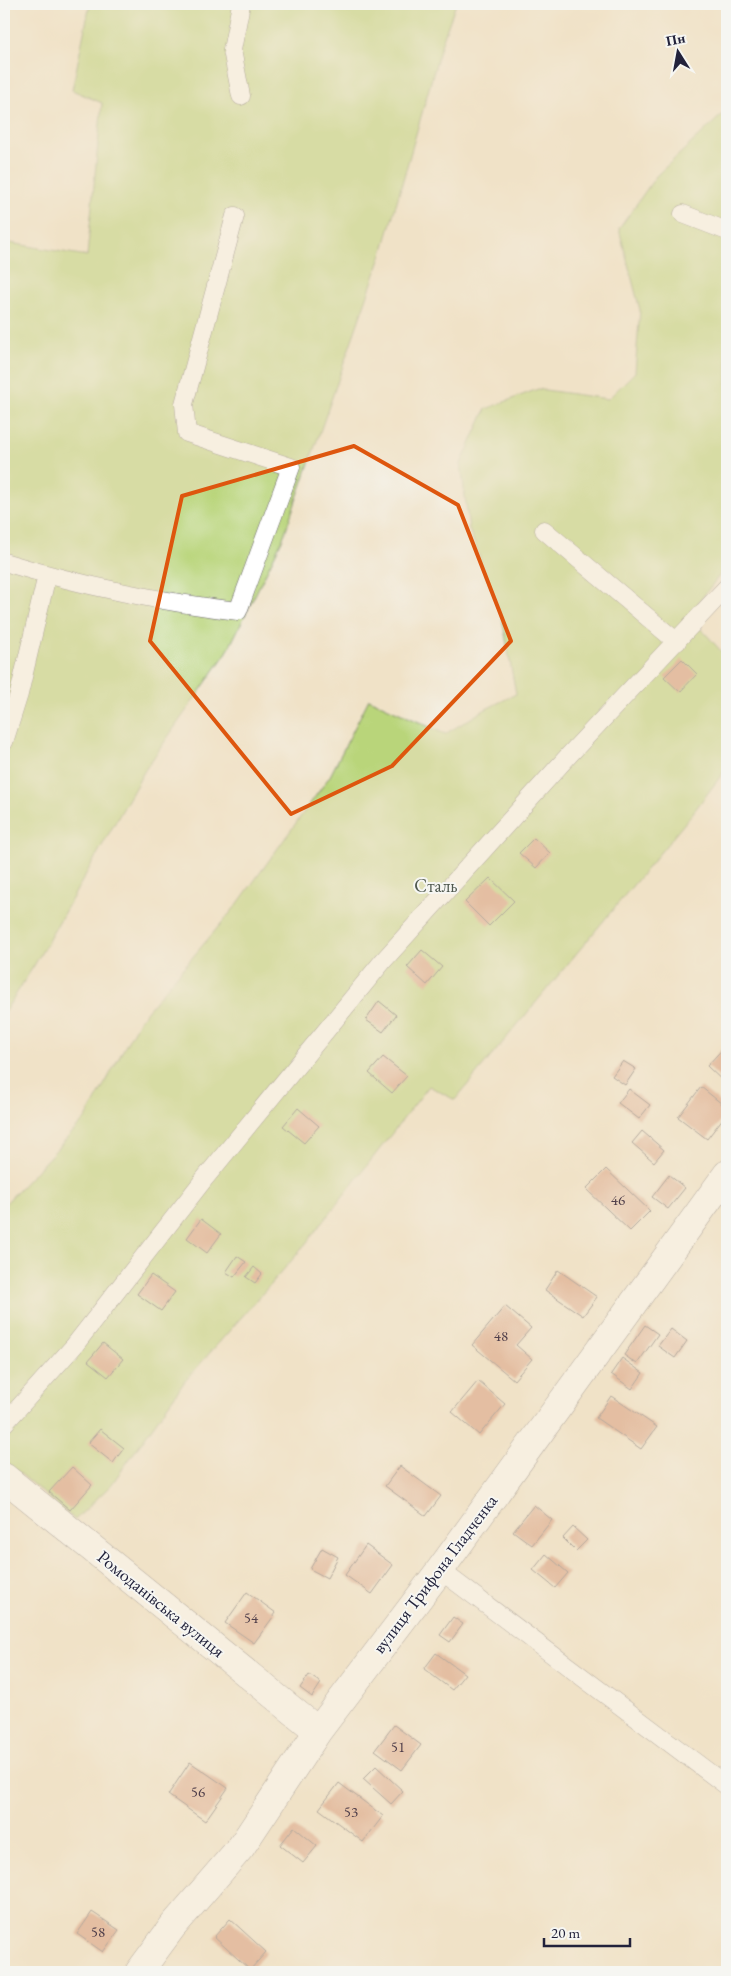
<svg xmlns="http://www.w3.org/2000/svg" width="731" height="1976" viewBox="0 0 731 1976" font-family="'EB Garamond',serif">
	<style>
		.green { fill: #b9d57a; stroke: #6e7c5a }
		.building { fill: #d59375 }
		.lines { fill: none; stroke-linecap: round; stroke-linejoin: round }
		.service-casing { stroke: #6a656c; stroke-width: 19 }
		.minor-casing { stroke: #6a656c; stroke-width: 29 }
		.service { stroke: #fff; stroke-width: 18 }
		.minor { stroke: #fff; stroke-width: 28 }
		.marked { fill: none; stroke: #de560e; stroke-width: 4; stroke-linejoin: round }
		.labels { text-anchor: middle; stroke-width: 4; stroke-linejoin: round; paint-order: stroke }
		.number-label { font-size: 15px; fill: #4f3e4a }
		.park-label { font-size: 18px; fill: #4f584e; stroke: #f6f6f2 }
		.street-label { font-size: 18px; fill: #22223b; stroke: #f6f6f2 }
	</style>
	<rect width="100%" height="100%" fill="#f6f6f2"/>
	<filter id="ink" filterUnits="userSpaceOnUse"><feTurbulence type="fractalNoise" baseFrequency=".02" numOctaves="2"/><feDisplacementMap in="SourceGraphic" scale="10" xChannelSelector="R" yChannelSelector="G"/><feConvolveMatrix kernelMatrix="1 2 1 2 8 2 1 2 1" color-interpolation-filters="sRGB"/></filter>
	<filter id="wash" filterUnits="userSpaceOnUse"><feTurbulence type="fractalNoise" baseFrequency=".0096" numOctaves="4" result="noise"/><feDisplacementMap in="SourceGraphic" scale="20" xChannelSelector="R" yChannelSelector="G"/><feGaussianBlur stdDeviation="1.12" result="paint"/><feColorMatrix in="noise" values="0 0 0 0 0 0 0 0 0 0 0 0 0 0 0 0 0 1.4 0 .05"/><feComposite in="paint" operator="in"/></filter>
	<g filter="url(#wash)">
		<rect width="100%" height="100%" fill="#f0e2c7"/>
		<path class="green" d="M90 4H456L443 39 382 254 283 538 227 652 145 770 35 964 4 1013V242L87 256 102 103 72 90Z
			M727 110V566L687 617 706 634 727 658V768L688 819 455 1100 429 1086 300 1251 185 1381 111 1485 75 1520 4 1460V1205L86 1118 140 1019 236 906 330 776 369 699 445 734 486 709 516 694 502 618 469 529 461 464 486 409 538 389 608 399 635 372 640 310 619 229 656 176Z"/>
		<g id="blocks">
			<path class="building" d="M682 659 697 674 680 692 664 677Z
				M534 838 550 853 536 868 519 853Z
				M490 878 514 901 489 926 465 902Z
				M422 950 442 967 427 985 407 967Z
				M379 1001 396 1015 383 1032 366 1020Z
				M727 1044V1085L707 1066Z
				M383 1057 407 1076 392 1093 369 1073Z
				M623 1061 636 1069 625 1085 612 1076Z
				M701 1087 727 1108V1113L707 1139 678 1117Z
				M629 1089 650 1105 639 1119 618 1103Z
				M298 1108 319 1126 304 1143 283 1126Z
				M642 1131 664 1150 654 1162 632 1143Z
				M606 1169 650 1211 630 1231 586 1189Z
				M669 1175 685 1188 668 1209 652 1197Z
				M201 1219 221 1234 207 1253 187 1238Z
				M237 1256 246 1262 234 1277 226 1272Z
				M254 1267 262 1274 255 1283 246 1277Z
				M558 1270 597 1297 583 1316 545 1290Z
				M151 1275 175 1292 161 1311 137 1294Z
				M505 1306 531 1328 516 1345 532 1359 514 1380 472 1345Z
				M645 1325 658 1334 637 1364 624 1355Z
				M671 1329 687 1341 675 1358 658 1346Z
				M103 1343 123 1359 108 1377 88 1361Z
				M622 1358 643 1373 632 1389 611 1374Z
				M478 1381 505 1404 479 1435 452 1412Z
				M611 1396 657 1427 641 1449 596 1418Z
				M100 1429 124 1448 113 1463 88 1443Z
				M400 1466 441 1496 426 1516 385 1486Z
				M72 1467 92 1485 70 1510 49 1492Z
				M534 1505 552 1520 532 1545 513 1531Z
				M573 1527 587 1540 576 1551 563 1538Z
				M366 1545 393 1565 372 1594 345 1575Z
				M322 1548 338 1557 327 1578 310 1569Z
				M546 1554 568 1573 555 1588 533 1570Z
				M247 1592 276 1613 254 1643 225 1623Z
				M453 1617 463 1624 450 1642 440 1635Z
				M436 1653 465 1674 452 1690 424 1669Z
				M309 1675 321 1683 312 1697 300 1688Z
				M394 1725 421 1745 402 1770 375 1750Z
				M190 1762 228 1788 205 1821 168 1795Z
				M376 1766 403 1791 391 1804 363 1779Z
				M339 1783 383 1816 363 1842 319 1809Z
				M294 1827 317 1846 303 1863 280 1845Z
				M92 1912 119 1930 103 1952 77 1934Z
				M230 1919 266 1952 250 1970 214 1937Z"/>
		</g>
	</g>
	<g filter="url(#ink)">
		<use href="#blocks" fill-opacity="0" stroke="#6a656c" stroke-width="1"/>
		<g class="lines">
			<g class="service-casing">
				<path id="service" d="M241 4 232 50 241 96
					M683 214 727 231
					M544 530 677 642
					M4 562C80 585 159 602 238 611L291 467 187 433 184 404 235 216
					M4 742 19 694 47 575
					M4 1424 74 1346 205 1178 383 961 570 754 727 587
					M440 1570 727 1786"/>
			</g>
			<g class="minor-casing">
				<path id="minor" d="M4 1477 318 1731
					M139 1972 173 1926 241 1847 318 1731 440 1570 727 1174"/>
			</g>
			<use href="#service" class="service"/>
			<use href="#minor" class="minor"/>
		</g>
	</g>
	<path d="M0 0H731V1976H0ZM354 446 458 505 511 641 392 766 291 814 150 641 182 496Z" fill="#f0e2c7" fill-opacity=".55" fill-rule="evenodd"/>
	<path class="marked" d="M354 446 458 505 511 641 392 766 291 814 150 641 182 496Z"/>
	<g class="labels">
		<g class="number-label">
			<text x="618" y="1205">46</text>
			<text x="501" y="1341">48</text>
			<text x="251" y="1623">54</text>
			<text x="398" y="1752">51</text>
			<text x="198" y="1797">56</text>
			<text x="351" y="1817">53</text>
			<text x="98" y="1937">58</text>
		</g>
		<g class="park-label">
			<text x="436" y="892">Сталь</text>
		</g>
		<g class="street-label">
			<text transform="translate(435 1574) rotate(-53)" y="6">вулиця Трифона Гладченка</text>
			<text transform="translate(161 1604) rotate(39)" y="6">Ромоданівська вулиця</text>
		</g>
	</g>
	<rect width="731" height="1976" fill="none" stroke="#f6f6f2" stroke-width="20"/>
	<g transform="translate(678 52) rotate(349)" stroke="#f6f6f2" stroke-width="4" paint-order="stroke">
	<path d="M0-4L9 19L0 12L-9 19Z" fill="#22223b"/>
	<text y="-8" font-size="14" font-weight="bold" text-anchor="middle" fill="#22223b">Пн</text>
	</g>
	<path d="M544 1938v8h86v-8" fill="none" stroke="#22223b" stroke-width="2.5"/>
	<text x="551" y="1938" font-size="15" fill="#22223b" stroke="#f6f6f2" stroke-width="4" paint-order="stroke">20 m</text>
</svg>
